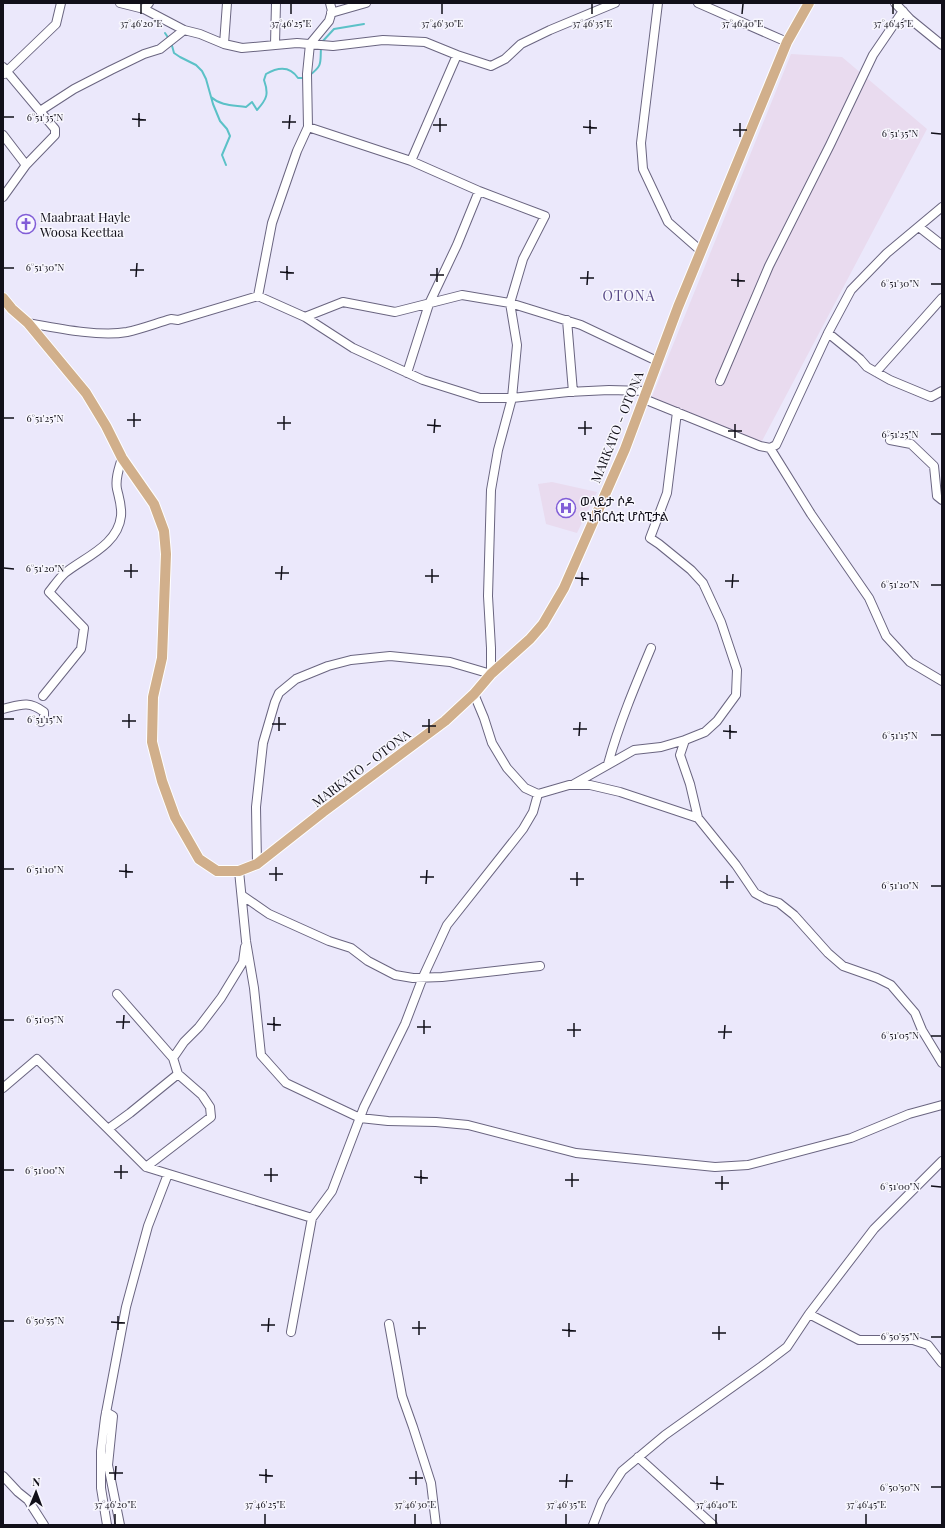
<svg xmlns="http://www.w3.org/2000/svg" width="945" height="1528" viewBox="0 0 945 1528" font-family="'Playfair Display','Noto Sans Ethiopic',serif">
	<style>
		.medical { fill: #e9dbef }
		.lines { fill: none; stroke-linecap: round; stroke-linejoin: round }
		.stream { stroke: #5bc1c7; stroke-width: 2 }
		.minor-casing { stroke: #6a6580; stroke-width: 10 }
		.major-casing { stroke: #fff; stroke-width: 12 }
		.minor { stroke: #fff; stroke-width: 8 }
		.major { stroke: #d1af8b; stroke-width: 10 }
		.ticks { fill: none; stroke: #110f19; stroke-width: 1.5 }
		.labels { text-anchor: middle; stroke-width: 3; stroke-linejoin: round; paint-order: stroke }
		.poi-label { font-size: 13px; fill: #110f19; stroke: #f8f7fe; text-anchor: start }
		.street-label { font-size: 13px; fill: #110f19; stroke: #f8f7fe }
		.neighbourhood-label { font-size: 14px; letter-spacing: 1px; fill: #584987; stroke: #f8f7fe }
		.ticks-label { font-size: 10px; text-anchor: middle; fill: #110f19; stroke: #f8f7fe; stroke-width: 3; stroke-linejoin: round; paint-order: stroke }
	</style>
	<rect width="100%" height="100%" fill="#ebe8fb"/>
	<path class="medical" d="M791 54 842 57 927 129 762 441 736 434 651 399Z
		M552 482 597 492 577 533 546 524 538 484Z"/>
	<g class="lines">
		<path class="stream" d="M165 33 169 39
			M171 42 174 53 180 57 196 65 202 71 206 79 213 104 220 121 227 129 230 136 222 155 226 165
			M322 42 334 29 364 24
			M310 75C323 65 320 63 321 48
			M211 97C221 106 233 105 246 107L252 102 257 110C267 99 269 94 264 80L266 74C278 67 290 66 298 78H304"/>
		<g class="minor-casing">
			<path id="minor" d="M120 3 144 9 184 30 200 34 224 44 242 48 297 43 333 46 383 40 425 42 457 55 491 66 505 59 521 44 550 30 615 3
				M658 3 641 143 643 169 668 222 701 251
				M698 3 787 42
				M895 3 910 19 942 45
				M144 9 149 3
				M331 13 366 3
				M224 44 227 3
				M275 44 276 3
				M3 67 55 129V135L26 165 3 197
				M4 74 56 24 61 3
				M40 111 74 89 111 70 144 54 160 49 184 30
				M308 127 411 161 479 191 545 216 523 259 510 303 517 345 512 398 568 392 609 390 646 391
				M3 135 26 165
				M411 161 457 55
				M919 227 942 245
				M258 296 272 223 297 151 308 127 307 74 310 44 329 21 332 11 330 3
				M567 320 573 392
				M28 323C56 328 99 337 127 332 141 329 157 323 171 319L178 320 258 296 305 317 343 302 395 312 462 295 510 303 581 325 657 361
				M828 333 860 359 867 367 890 380 931 397 942 391
				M876 372 942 298
				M407 373 429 304 457 245 479 191
				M720 381 769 266 830 145 873 55 903 11
				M644 399 760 446 770 448 776 445 828 333 851 290 887 253 942 207
				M677 412 667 493 650 538 659 544 691 570 703 583 721 622 737 670 736 695 717 721 705 732 685 740 680 755 690 784 698 818
				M890 440 911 444 934 466 937 496 942 500
				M770 448 811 514 869 598 886 636 910 662 942 681
				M474 694 484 718 492 743 507 768 525 788 538 794 569 785H590L620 792 698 818 736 865 755 893 766 899 779 903 794 915 828 953 843 966 877 978 891 985 915 1013 922 1030 942 1063
				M43 696 81 649 84 628 49 592C54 586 59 578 65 573 85 557 118 545 121 516 122 506 119 498 117 489 115 479 119 468 122 458
				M3 709C20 705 28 700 44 712V717L41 722
				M608 764C619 724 635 686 651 648
				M574 784 634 750 661 747 685 740
				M257 864 256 807 263 743 275 702 279 693 296 679 328 666 351 660 390 656 450 662 491 674V648L488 596 491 490 498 450 512 398H480L423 380 353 348 305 317
				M239 871 246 941 254 988 261 1055 286 1083 360 1118 388 1121 436 1122 468 1125 576 1153 715 1167 748 1165 851 1138 909 1114 942 1105
				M243 896 269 914 329 941 351 948 368 961 395 975 413 978 442 977 540 966
				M117 994 173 1058 178 1074 202 1095 210 1107 211 1117 146 1167
				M173 1058 184 1042 199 1027 221 998 243 962 245 947
				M3 1088 37 1059 108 1129 130 1113 178 1074
				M108 1129 146 1167 312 1218
				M809 1314 859 1340H913L928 1345 942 1363
				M389 1324 402 1396 413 1427 431 1483 436 1525
				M291 1332 312 1218 332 1191 364 1107 405 1024 423 977 447 925 523 829 533 812 538 794
				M106 1412 113 1416 108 1465 120 1525
				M638 1457 713 1525
				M3 1476 18 1492 28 1500 44 1525
				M107 1525 101 1488V1451L105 1418 126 1307 148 1226 168 1174
				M593 1525 602 1502 622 1471 665 1435 762 1366 787 1347 809 1314 874 1229 942 1161"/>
		</g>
		<g class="major-casing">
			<path id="major" d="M3 298 12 309 28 323 86 393 106 426 122 458 154 504 164 531 166 554 162 658 153 697 152 742 162 781 175 817 199 859 217 871H239L257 864 323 812 445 721 474 694 491 674 530 639 543 624 564 588 625 449 678 307 787 42 809 3"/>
		</g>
		<use href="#minor" class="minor"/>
		<use href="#major" class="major"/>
	</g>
	<path class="ticks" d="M141 14V4M291 14V4M442 14V4M592 14V4M742 14 743 4M893 14V4M4 117H14M132 119 146 120M282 122H296M433 125H447M139 127V113M583 127 597 128M289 129 290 115M733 130H747M440 132V118M931 133 941 134M590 134V120M740 137V123M4 268H14M130 270H144M280 272 294 273M430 275H444M136 277 137 263M580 278H594M287 280V266M731 280 745 281M437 282V268M931 284H941M587 285 588 271M738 287V273M4 418H14M127 420H141M277 423H291M427 425 441 426M134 427V413M578 428H592M284 430V416M728 431H742M434 433 435 419M931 434H941M585 435V421M735 438V424M4 568 14 569M124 571H138M275 573H289M425 576H439M131 578V564M575 578 589 579M281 580 282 566M725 581H739M432 583V569M931 585H941M582 586V572M732 588 733 574M4 719H14M122 721H136M272 724H286M422 726H436M129 728V714M573 729H587M279 731V717M723 731 737 732M429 733V719M931 735H941M579 736 580 722M730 739V725M4 869H14M119 871 133 872M269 874H283M420 877H434M126 878V864M570 879H584M276 881V867M720 882H734M426 884 427 870M577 886V872M931 886H941M727 889V875M4 1020H14M116 1022H130M267 1024 281 1025M417 1027H431M123 1029 124 1015M567 1030H581M274 1031V1017M718 1032H732M424 1034V1020M931 1036H941M574 1037V1023M724 1039 725 1025M4 1170H14M114 1172H128M264 1175H278M414 1177 428 1178M121 1179V1165M565 1180H579M271 1182V1168M715 1183H729M421 1184V1170M931 1186 941 1187M572 1187V1173M722 1190V1176M4 1321H14M111 1322 125 1323M261 1325H275M412 1328H426M118 1330V1316M562 1330 576 1331M268 1332 269 1318M712 1333H726M419 1335V1321M569 1337V1323M931 1337H941M719 1340V1326M109 1473H123M259 1475 273 1476M409 1478H423M115 1480 116 1466M559 1481H573M266 1483V1469M710 1483 724 1484M416 1485V1471M931 1487H941M566 1488 567 1474M717 1490V1476M115 1524V1514M265 1524V1514M415 1524V1514M566 1524V1514M716 1524V1514M866 1524V1514"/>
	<defs>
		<g id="church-ring" transform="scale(1)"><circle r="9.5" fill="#f8f7fe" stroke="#815dd7" stroke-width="1.5"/><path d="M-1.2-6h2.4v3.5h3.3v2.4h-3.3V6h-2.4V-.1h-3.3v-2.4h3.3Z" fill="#815dd7"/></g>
		<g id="hospital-ring" transform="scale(1)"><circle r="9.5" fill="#f8f7fe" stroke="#815dd7" stroke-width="1.5"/><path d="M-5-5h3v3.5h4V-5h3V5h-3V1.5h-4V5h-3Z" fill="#815dd7"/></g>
	</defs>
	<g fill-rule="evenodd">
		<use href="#church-ring" x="26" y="224"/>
		<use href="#hospital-ring" x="566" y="508"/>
	</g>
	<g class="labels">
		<g class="poi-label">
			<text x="40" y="222">Maabraat Hayle<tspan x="40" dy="15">Woosa Keettaa</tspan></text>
			<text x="580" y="506">ወላይታ ሶዶ<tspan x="580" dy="15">ዩኒቨርሲቲ ሆስፒታል</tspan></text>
		</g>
		<g class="street-label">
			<text transform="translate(617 427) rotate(-68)" y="5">MARKATO - OTONA</text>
			<text transform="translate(361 768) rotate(-37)" y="5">MARKATO - OTONA</text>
		</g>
		<g class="neighbourhood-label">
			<text x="629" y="301">OTONA</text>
		</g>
	</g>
	<g class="ticks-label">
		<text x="141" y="27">37°46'20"E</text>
		<text x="291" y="27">37°46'25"E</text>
		<text x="442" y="27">37°46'30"E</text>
		<text x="592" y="27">37°46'35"E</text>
		<text x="742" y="27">37°46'40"E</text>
		<text x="893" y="27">37°46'45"E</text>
		<text x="45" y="121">6°51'35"N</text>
		<text x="900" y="137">6°51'35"N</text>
		<text x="45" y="271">6°51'30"N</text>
		<text x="900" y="287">6°51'30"N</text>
		<text x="45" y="422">6°51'25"N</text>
		<text x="900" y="438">6°51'25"N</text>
		<text x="45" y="572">6°51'20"N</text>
		<text x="900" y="588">6°51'20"N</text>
		<text x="45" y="723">6°51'15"N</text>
		<text x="900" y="739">6°51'15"N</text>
		<text x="45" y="873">6°51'10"N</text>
		<text x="900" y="889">6°51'10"N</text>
		<text x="45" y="1023">6°51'05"N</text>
		<text x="900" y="1039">6°51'05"N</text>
		<text x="45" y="1174">6°51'00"N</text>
		<text x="900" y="1190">6°51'00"N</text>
		<text x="45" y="1324">6°50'55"N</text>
		<text x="900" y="1340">6°50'55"N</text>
		<text x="900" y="1491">6°50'50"N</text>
		<text x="115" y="1508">37°46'20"E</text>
		<text x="265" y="1508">37°46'25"E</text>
		<text x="415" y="1508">37°46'30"E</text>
		<text x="566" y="1508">37°46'35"E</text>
		<text x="716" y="1508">37°46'40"E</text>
		<text x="866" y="1508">37°46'45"E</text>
	</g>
	<rect width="945" height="1528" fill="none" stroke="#110f19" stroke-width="8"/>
	<g transform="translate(36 1492) rotate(1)" stroke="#f8f7fe" stroke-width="3" paint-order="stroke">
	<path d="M0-3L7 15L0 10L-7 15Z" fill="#110f19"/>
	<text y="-6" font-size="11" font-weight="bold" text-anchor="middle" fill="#110f19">N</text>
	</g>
</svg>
